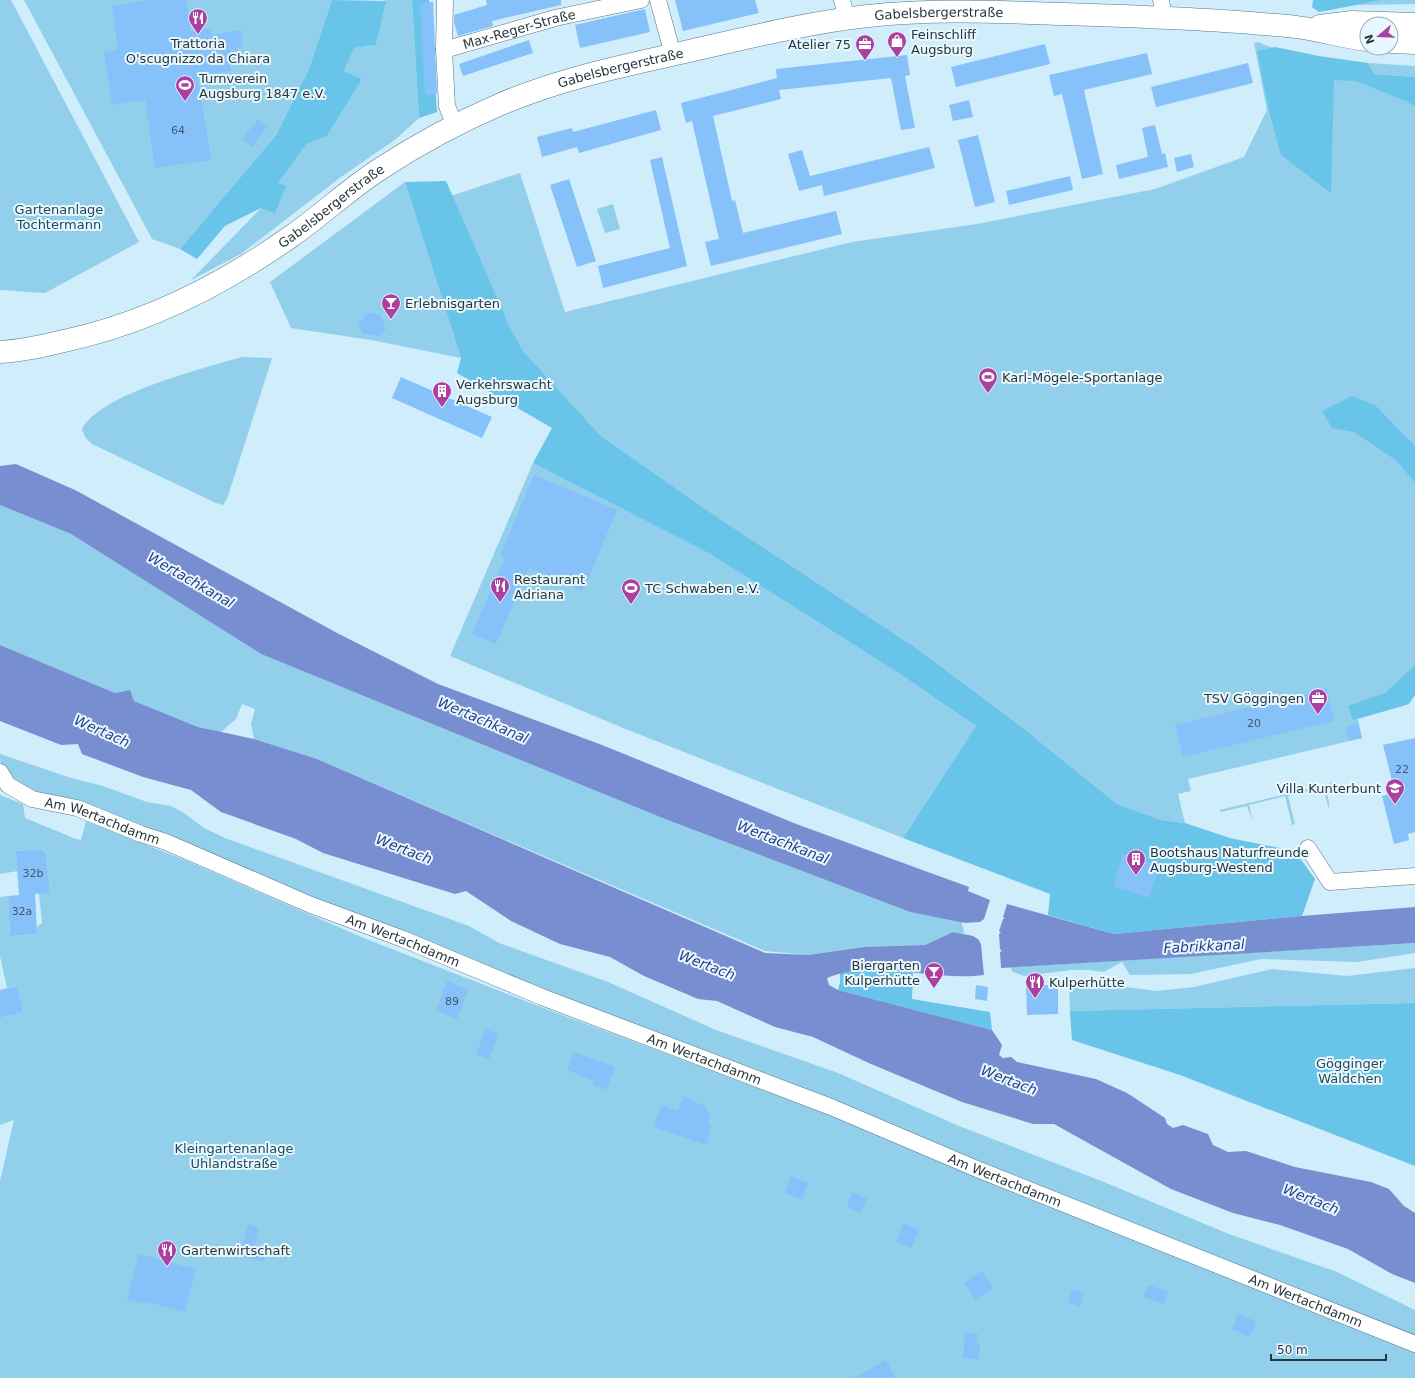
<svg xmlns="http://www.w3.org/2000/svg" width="1415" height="1378" viewBox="0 0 1415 1378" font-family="'DejaVu Sans',sans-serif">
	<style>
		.green { fill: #92cfeb }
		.forest { fill: #69c4e9 }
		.water { fill: #778ed0 }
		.building { fill: #86c1fa }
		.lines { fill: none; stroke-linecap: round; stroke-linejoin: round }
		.street-casing { stroke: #557787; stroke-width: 17 }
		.secondary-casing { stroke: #557787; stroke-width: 23 }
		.street { stroke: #fff; stroke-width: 16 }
		.secondary { stroke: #fff; stroke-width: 22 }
		.labels { text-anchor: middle; stroke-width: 4; stroke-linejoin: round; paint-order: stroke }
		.number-label { font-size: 11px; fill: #405a6d }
		.street-label { font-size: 13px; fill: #28373e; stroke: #e9f8fe }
		.poi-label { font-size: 13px; fill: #28373e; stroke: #e9f8fe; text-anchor: start }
		.park-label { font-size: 13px; fill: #224a5b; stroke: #e9f8fe }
		.water-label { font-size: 14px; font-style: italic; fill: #2a3c8a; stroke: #e9f8fe }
	</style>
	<rect width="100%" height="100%" fill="#cfedfb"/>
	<path class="green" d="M0 0H11L139 242 45 293 0 290Z
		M24 0H332L309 69 276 135 180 249 152 239Z
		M385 0H412L419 118 396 139 341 177 241 254 191 280 261 208 285 186 277 183 306 143 327 136 362 79 344 71 354 48 376 45Z
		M1383 0H1415V4L1357 5Z
		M1258 42 1407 102 1415 107V684L1406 705 1358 719 1362 738 1188 779 1191 791 1178 794 1185 823 1161 820 1117 804 1023 728 916 648 714 515 601 436 523 351 509 325 451 196 520 173 565 312 852 242 977 224 1155 189 1244 157 1267 110 1254 43Z
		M1368 63 1415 66V77L1374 74Z
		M405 182 461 358 371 340 291 328 270 282Z
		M613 204 620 229 605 233 597 209Z
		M242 357 272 358 227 499 223 505 216 503 92 444 85 437 82 429C100 394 204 368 242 357Z
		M533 463 710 554 900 674 976 726 903 838 628 730 450 656Z
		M0 505 71 534 261 654 665 819 910 912 961 921 964 931 963 934 953 932 925 945 864 947 808 955 765 951 317 759 254 739 251 724 255 709 242 704 236 719 221 732 198 727 134 701 130 690 115 693 0 645Z
		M0 754 71 778 103 786 147 802 171 806 184 813 204 828 225 838 469 926 499 943 608 982 716 1030 838 1073 959 1126 1104 1182 1229 1234 1337 1272 1415 1310V1338L40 796C20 784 0 780 0 754Z
		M1336 782V785L1326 788 1329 804V810L1323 787 1288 796 1295 824 1292 825 1285 796 1249 805 1253 822 1247 806 1220 812V810Z
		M0 795 23 804 25 818 76 839 81 840 86 821 187 861 366 939 541 1007 820 1111 1415 1352V1378H0V1181L14 1120 0 1125V1018L23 1012 17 986 7 988 0 956V897L8 896 10 936 37 934V927L42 923 39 894 50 892 46 852 42 849 16 851 18 871 0 874Z
		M1415 943V953L1357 962 1261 959 1191 974 1130 975 1122 962 1104 972 1089 970H1071L1024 976 1013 972 1010 967Z
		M1415 968V1003L1070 1011 1069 983 1103 984 1157 991 1194 987 1272 969 1347 976Z"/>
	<path class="forest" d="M332 0 386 1 376 45 354 48 344 71 362 79 327 136 306 144 278 183 286 186 275 213 261 208 225 226 197 259 180 249 276 135 309 69Z
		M412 0H429L437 112 419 118Z
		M1313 0H1383L1319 12 1312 7Z
		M1275 47 1319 56 1368 63 1374 74 1415 77V107L1407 102 1355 81 1334 80 1331 193 1281 155 1269 111 1257 51Z
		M446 181 509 325 523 351 601 436 714 515 916 648 1023 728 1117 804 1161 820 1185 823 1230 838 1295 851 1315 879 1302 916 1114 934 1048 915 1050 894 903 838 976 726 900 674 710 554 533 463 552 428 457 373 461 358 405 182Z
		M1352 396 1375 405 1415 446V483L1397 461 1354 432 1332 428 1322 411Z
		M1415 665V695L1409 704 1353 720 1348 706 1385 693Z
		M866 970 913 972 912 999 990 1012 992 1030 838 990 840 982V973Z
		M1415 1003V1166L1180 1075 1072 1040 1070 1011Z"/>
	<path class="water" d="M16 464 75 490 339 634 438 684 602 745 799 825 969 887 968 891 990 900 984 919 980 922 965 923 910 912 665 819 261 654 71 534 0 505V466Z
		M0 645 115 693 130 690 134 701 198 727 254 739 317 759 765 953 808 955 864 947 925 945 953 932 973 936 978 939 981 944 984 975C932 982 877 958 827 978L829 985 838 990 992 1030 1002 1045 999 1055 1003 1058 1011 1057 1017 1062 1096 1079 1127 1093 1165 1118 1167 1124 1173 1128 1183 1125 1208 1134 1213 1145 1228 1152 1246 1151 1295 1167 1371 1182 1389 1189 1404 1206 1415 1213V1283L1392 1274 1348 1249 1280 1225 1233 1213 1171 1189 1054 1124H1033L962 1102 871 1064 813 1037 775 1027 717 1001 698 999 644 976 610 957 560 944 511 921 466 891 455 894 323 853 296 839 221 812 191 790 143 777 82 754 78 744 61 745 0 721Z
		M1007 904 1114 934 1302 916 1415 907V943L1001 968 1000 952 1002 951 1000 949 999 934 1001 933 999 931 1003 919 1005 918 1003 917Z"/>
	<path class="building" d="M149 0H186L191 31 211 28 212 35 241 30 243 46 237 47 238 54 229 56 231 71 198 76 211 160 155 168 145 100 112 105 104 52 118 50 112 6Z
		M486 0H561V5L492 21 493 26 458 36 454 22V15L487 5Z
		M675 0H755L759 13 683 31Z
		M433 2 437 94 425 95 420 3Z
		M645 9 650 32 580 48 575 25Z
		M529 40 533 53 463 76 459 64Z
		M1045 44 1050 64 956 87 951 67Z
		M1147 53 1152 74 1084 90 1103 174 1082 179 1062 94 1054 96 1049 75Z
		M907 55 910 75 905 76 915 128 901 130 891 78 779 90 781 99 713 116 732 201 735 200 743 233 836 211 842 234 711 266 705 242 719 239 692 121 686 123 681 103 777 78 776 69Z
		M1248 63 1253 83 1156 107 1151 87Z
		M969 100 973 117 953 121 949 105Z
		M656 110 661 130 579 153 577 147 542 157 537 137 572 128 573 132Z
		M258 119 267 127 252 147 242 139Z
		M1155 125 1162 154 1165 153 1168 167 1119 179 1116 165 1148 157 1142 128Z
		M978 135 995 202 975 207 958 140Z
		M929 147 935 168 824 196 822 185 799 191 788 154 802 150 810 176Z
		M1191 154 1194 167 1177 172 1174 158Z
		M662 157 687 266 603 288 598 266 670 248 650 160Z
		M1070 176 1073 190 1009 205 1006 191Z
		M569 179 596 261 577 267 550 185Z
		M368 313 380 315 386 329 379 336 363 334 358 324Z
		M401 377 492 417 482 438 392 398Z
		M534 475 617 510 583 591 529 568 496 644 472 634 505 558 500 556Z
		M1327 689 1334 721 1183 757 1175 725Z
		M1358 723 1362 738 1349 741 1346 727Z
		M1415 738V832L1408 834 1409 840 1394 844 1382 796 1395 793 1383 745Z
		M41 849 46 852 50 893 35 894 37 934 10 936 8 896 19 895 16 851Z
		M1123 854 1160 866 1149 898 1113 886Z
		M447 981 468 990 457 1019 436 1011Z
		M976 985 988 987 987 1001 975 999Z
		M1026 985H1058V1014L1027 1015Z
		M17 986 23 1012 0 1018V990Z
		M486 1029 498 1034 489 1059 476 1054Z
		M574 1052 615 1067 606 1090 593 1084 594 1081 567 1070Z
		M684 1097 707 1107 706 1110 711 1113 708 1124 712 1126 706 1145 653 1127 662 1105 678 1111Z
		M791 1176 808 1183 802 1200 785 1193Z
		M852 1193 867 1198 861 1213 847 1207Z
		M903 1223 919 1230 911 1248 896 1242Z
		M248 1224 259 1227 255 1246 267 1249 264 1262 239 1256Z
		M139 1254 196 1269 185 1312 148 1302 147 1304 127 1299Z
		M982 1271 993 1288 976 1301 964 1283Z
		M1148 1285 1168 1291 1164 1304 1144 1297Z
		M1072 1289 1084 1292 1080 1307 1068 1303Z
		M1238 1314 1256 1321 1250 1337 1232 1329Z
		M965 1333 978 1334 977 1343 980 1344 979 1360 963 1358Z
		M886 1360 896 1378H854Z"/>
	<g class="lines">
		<g class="street-casing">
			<g id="street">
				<path d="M445 0 444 50 447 106 455 126"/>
				<path d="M658 0 673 55"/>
				<path d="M842 0 847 19"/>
				<path d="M1161 0 1164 18"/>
				<path id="s1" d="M444 50 555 18 641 0"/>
				<path id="s2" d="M0 772 8 785 32 799 77 808 141 834 166 842 311 905 403 939 542 997 831 1107 977 1169 1415 1344"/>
				<path d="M1308 848 1330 882 1415 876"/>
			</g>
		</g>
		<g class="secondary-casing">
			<g id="secondary">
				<path d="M1320 26 1352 22 1415 24"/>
				<path d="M1391 42 1415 43"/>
				<path id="s3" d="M0 352C22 351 43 346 64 341 148 323 224 284 293 235 323 214 349 189 380 169 418 144 459 122 501 104 557 80 617 67 676 54 739 40 803 23 868 16 933 9 999 12 1064 14 1127 16 1190 18 1252 23 1269 25 1286 25 1303 28 1325 31 1345 38 1367 40"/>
			</g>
		</g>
		<use href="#street" class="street"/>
		<use href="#secondary" class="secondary"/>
	</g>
	<defs>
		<g id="restaurant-pin" transform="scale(1)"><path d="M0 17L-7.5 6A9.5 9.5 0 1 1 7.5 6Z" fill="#ab40a0" stroke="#e9f8fe"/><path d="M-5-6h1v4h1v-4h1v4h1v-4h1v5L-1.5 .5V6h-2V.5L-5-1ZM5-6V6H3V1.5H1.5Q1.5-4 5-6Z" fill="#fff"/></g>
		<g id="shop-pin" transform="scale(1)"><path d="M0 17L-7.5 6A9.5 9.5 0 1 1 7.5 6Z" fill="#ab40a0" stroke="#e9f8fe"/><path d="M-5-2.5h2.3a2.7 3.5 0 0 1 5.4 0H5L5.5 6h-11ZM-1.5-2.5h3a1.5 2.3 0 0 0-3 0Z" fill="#fff"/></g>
		<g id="office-pin" transform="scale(1)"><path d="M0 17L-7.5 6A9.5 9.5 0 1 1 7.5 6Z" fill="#ab40a0" stroke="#e9f8fe"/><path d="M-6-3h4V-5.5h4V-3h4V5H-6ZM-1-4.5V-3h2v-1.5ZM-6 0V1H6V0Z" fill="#fff"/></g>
		<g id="stadium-pin" transform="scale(1)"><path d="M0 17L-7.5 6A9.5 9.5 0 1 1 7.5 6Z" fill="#ab40a0" stroke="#e9f8fe"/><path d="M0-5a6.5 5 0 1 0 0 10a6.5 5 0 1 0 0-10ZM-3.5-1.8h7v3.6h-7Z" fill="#fff"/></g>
		<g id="bar-pin" transform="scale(1)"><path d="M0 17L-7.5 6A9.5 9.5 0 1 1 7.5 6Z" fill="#ab40a0" stroke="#e9f8fe"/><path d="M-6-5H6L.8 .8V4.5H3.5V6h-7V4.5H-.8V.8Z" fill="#fff"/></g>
		<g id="building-pin" transform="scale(1)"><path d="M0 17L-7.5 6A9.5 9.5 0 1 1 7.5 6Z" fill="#ab40a0" stroke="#e9f8fe"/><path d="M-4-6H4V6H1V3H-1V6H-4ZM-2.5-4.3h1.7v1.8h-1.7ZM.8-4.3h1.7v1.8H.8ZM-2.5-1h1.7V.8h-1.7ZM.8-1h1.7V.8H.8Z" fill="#fff"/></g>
		<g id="school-pin" transform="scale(1)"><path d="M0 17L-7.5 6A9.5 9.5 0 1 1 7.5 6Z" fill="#ab40a0" stroke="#e9f8fe"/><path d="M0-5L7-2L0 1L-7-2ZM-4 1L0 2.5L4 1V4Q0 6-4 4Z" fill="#fff"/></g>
	</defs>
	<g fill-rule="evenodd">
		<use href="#restaurant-pin" x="198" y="18"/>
		<use href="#shop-pin" x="897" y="41"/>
		<use href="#office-pin" x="865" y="44"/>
		<use href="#stadium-pin" x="185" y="85"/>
		<use href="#bar-pin" x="391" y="303"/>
		<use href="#stadium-pin" x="988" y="377"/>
		<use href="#building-pin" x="442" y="391"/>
		<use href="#restaurant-pin" x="500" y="586"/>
		<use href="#stadium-pin" x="631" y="588"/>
		<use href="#office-pin" x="1318" y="698"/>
		<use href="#school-pin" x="1395" y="788"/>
		<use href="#building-pin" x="1136" y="859"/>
		<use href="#bar-pin" x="934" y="972"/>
		<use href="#restaurant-pin" x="1035" y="982"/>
		<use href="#restaurant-pin" x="167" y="1250"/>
	</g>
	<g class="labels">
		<g class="number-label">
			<text x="178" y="134">64</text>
			<text x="1254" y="727">20</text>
			<text x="1402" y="773">22</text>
			<text x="33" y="877">32b</text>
			<text x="22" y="915">32a</text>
			<text x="452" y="1005">89</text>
		</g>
		<g class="street-label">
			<text dy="5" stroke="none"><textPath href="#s3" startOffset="1015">Gabelsbergerstraße</textPath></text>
			<text dy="5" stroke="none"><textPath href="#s1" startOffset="78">Max-Reger-Straße</textPath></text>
			<text dy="5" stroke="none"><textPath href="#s3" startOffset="691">Gabelsbergerstraße</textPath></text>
			<text dy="5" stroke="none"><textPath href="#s3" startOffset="367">Gabelsbergerstraße</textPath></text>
			<text dy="5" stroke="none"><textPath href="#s2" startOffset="117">Am Wertachdamm</textPath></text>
			<text dy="5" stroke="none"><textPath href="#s2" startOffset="441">Am Wertachdamm</textPath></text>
			<text dy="5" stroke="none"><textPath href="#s2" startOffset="765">Am Wertachdamm</textPath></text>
			<text dy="5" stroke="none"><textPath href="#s2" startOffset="1089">Am Wertachdamm</textPath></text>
			<text dy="5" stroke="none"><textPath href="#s2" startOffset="1413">Am Wertachdamm</textPath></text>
		</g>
		<g class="poi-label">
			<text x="911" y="39">Feinschliff<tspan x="911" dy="15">Augsburg</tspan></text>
			<text x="198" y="48" text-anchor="middle">Trattoria<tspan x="198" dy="15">O'scugnizzo da Chiara</tspan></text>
			<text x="851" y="49" text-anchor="end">Atelier 75</text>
			<text x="199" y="83">Turnverein<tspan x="199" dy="15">Augsburg 1847 e.V.</tspan></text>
			<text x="405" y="308">Erlebnisgarten</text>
			<text x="1002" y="382">Karl-Mögele-Sportanlage</text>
			<text x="456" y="389">Verkehrswacht<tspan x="456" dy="15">Augsburg</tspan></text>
			<text x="514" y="584">Restaurant<tspan x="514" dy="15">Adriana</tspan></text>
			<text x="645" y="593">TC Schwaben e.V.</text>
			<text x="1304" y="703" text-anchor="end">TSV Göggingen</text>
			<text x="1381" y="793" text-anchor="end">Villa Kunterbunt</text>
			<text x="1150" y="857">Bootshaus Naturfreunde<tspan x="1150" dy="15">Augsburg-Westend</tspan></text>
			<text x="920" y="970" text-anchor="end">Biergarten<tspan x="920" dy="15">Kulperhütte</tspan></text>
			<text x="1049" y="987">Kulperhütte</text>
			<text x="181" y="1255">Gartenwirtschaft</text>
		</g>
		<g class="park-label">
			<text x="59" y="214">Gartenanlage<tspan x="59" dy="15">Tochtermann</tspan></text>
			<text x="1350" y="1068">Gögginger<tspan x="1350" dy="15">Wäldchen</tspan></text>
			<text x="234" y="1153">Kleingartenanlage<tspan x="234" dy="15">Uhlandstraße</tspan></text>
		</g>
		<g class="water-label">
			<text transform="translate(191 580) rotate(30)" y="5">Wertachkanal</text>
			<text transform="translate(483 720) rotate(23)" y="5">Wertachkanal</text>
			<text transform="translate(102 731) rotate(24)" y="5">Wertach</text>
			<text transform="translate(783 842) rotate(21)" y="5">Wertachkanal</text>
			<text transform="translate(404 849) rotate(21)" y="5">Wertach</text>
			<text transform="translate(1204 946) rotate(-3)" y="5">Fabrikkanal</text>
			<text transform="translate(707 965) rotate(21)" y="5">Wertach</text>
			<text transform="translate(1009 1080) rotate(21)" y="5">Wertach</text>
			<text transform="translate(1311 1199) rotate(22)" y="5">Wertach</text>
		</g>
	</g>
	<g transform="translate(1379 36) rotate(251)"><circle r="19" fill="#e9f8fe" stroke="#9cabb1"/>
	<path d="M0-3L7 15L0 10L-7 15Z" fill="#ab40a0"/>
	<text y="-6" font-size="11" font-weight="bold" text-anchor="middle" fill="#28373e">N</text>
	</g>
	<path d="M1271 1354v6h115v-6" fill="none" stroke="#28373e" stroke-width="2"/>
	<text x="1277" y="1354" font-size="12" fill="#28373e" stroke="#e9f8fe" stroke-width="3" paint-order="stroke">50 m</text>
</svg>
